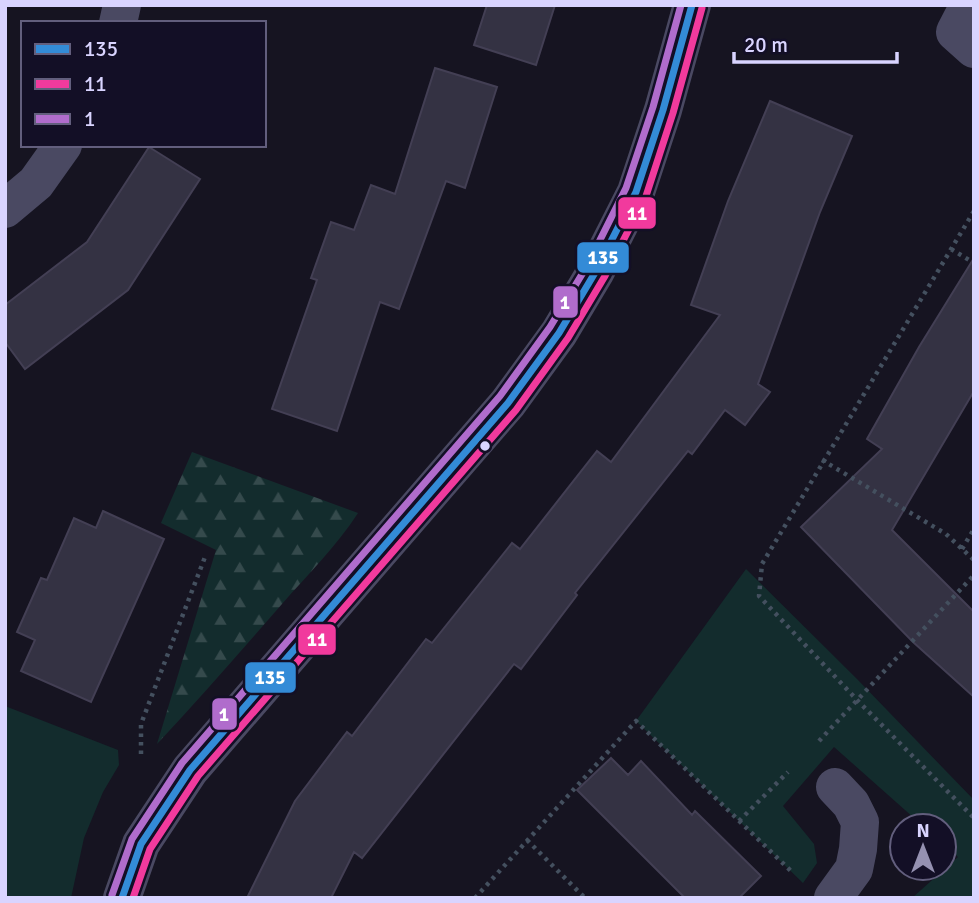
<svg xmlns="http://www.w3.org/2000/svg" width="979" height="903" viewBox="0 0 979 903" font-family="Signika,sans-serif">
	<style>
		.grass { fill: #132c2d }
		.forest { fill: url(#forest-firs) }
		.building { fill: #343243; stroke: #433f54; stroke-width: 2 }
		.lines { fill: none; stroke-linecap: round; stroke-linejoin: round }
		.path { stroke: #44505f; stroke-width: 4.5; stroke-dasharray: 3.5 5; stroke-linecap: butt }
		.minor { stroke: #4a4962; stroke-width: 38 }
		.bus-1-casing { stroke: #130f26; stroke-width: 12 }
		.bus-2-casing { stroke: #130f26; stroke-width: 12 }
		.bus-3-casing { stroke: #130f26; stroke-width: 12 }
		.bus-1 { stroke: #338bd7; stroke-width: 7 }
		.bus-2 { stroke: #f13a9d; stroke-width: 7 }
		.bus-3 { stroke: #b06ccc; stroke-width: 7 }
		.bus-dot { fill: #d9d4ff; stroke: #130f26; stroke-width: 2.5 }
		.line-badge { stroke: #130f26; stroke-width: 2.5 }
		.badge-label { font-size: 19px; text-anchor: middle; font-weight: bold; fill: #fff }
	</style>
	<defs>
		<pattern id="forest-firs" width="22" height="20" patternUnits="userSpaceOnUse" patternTransform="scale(1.75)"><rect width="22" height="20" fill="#132c2d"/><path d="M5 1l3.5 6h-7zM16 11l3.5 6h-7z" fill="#354a4c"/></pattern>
	</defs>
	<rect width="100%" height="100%" fill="#161421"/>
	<path class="grass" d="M746 569 857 679 974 800V898H912L958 857 944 844V826H923L834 747 783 806 814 844 817 863 803 883 636 721Z
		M5 706 118 750 119 765 103 792 84 838 71 898H5Z"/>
	<path class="forest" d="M192 452 358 513C336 547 308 574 282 604 241 651 200 698 157 744L216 550 161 523Z"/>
	<path class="building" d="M487 5H555L536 65 474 45Z
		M435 68 497 87 465 188 446 181 399 309 380 302 337 431 272 409 317 280 311 278 331 222 354 230 371 185 395 194Z
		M770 101 852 136 820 212 758 384 770 392 745 425 725 410 692 454 688 451 575 593 577 595 521 669 514 664 362 858 354 852 331 898H247L295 801 347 732 352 736 426 639 432 643 512 543 520 549 597 451 611 462 720 315 691 305 728 201Z
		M149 147 200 179 128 290 25 369 5 342V305L87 242Z
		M974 258V391L892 530 974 612V697L913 642 801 527 882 449 867 439 919 347Z
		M103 511 164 539 91 702 21 671 35 640 17 632 41 578 47 580 74 518 96 528Z
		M611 758 628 775 641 761 692 815 695 811 761 876 739 898H685L577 790Z"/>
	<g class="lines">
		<path class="path" d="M974 211 762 564 759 596 858 701 974 818
			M951 249 974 263
			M822 460 946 534 974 560
			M962 549 974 529
			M819 741 974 575
			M141 754V724L205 557
			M739 821 788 772
			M527 840 585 898
			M475 898 636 721 793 873"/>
		<path class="minor" d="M969 5 955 32 974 49
			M118 23 122 5
			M5 209 36 183 63 145
			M122 898 141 844 190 770 508 403 559 333 596 271 636 192 663 110 692 5
			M833 898 854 869 858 849 860 822 851 804 835 787"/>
		<g class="bus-1-casing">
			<path id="bus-1" d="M122 898 141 844 190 770 508 403 559 333 596 271 636 192 663 110 692 5"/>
		</g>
		<g class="bus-2-casing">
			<path id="bus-2" d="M133 898 150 849 198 776 516 410 568 338 605 276 646 196 673 113 702 8"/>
		</g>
		<g class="bus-3-casing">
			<path id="bus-3" d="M112 895 132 839 182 763 500 396 550 327 587 266 626 188 653 107 681 5"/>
		</g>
		<use href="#bus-1" class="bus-1"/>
		<use href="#bus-2" class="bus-2"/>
		<use href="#bus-3" class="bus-3"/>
	</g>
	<circle class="bus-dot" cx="485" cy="446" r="6"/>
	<g class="line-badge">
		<rect x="617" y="196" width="40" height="34" rx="7" fill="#f13a9d"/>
		<rect x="576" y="241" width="54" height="33" rx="7" fill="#338bd7"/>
		<rect x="552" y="285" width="27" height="34" rx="7" fill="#b06ccc"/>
		<rect x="297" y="623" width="40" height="33" rx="7" fill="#f13a9d"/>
		<rect x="244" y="661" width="53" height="33" rx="7" fill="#338bd7"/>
		<rect x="211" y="697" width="27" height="34" rx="7" fill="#b06ccc"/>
	</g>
	<g class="badge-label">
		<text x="637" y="220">11</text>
		<text x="603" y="264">135</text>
		<text x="565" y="309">1</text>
		<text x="317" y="646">11</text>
		<text x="270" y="684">135</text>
		<text x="224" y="721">1</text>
	</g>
	<rect width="979" height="903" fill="none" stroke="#d9d4ff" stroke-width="14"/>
	<rect x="21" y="21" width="245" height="126" fill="#130f26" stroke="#625e7d" stroke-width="2"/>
	<rect x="35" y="44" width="35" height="10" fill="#338bd7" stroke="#625e7d" stroke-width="2"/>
	<text x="84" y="56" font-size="21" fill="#d9d4ff">135</text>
	<rect x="35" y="79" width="35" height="10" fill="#f13a9d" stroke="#625e7d" stroke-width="2"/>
	<text x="84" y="91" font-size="21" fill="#d9d4ff">11</text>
	<rect x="35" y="114" width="35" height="10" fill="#b06ccc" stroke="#625e7d" stroke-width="2"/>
	<text x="84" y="126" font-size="21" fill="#d9d4ff">1</text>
	<g transform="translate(923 847)"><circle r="33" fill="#130f26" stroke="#625e7d" stroke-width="2"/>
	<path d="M0-5L12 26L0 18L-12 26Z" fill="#9591b1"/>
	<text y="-10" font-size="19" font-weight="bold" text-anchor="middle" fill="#d9d4ff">N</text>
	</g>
	<path d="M734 52v10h163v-10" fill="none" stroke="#d9d4ff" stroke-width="3.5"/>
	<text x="744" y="52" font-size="21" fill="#d9d4ff" stroke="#130f26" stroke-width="5" paint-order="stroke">20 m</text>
</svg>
